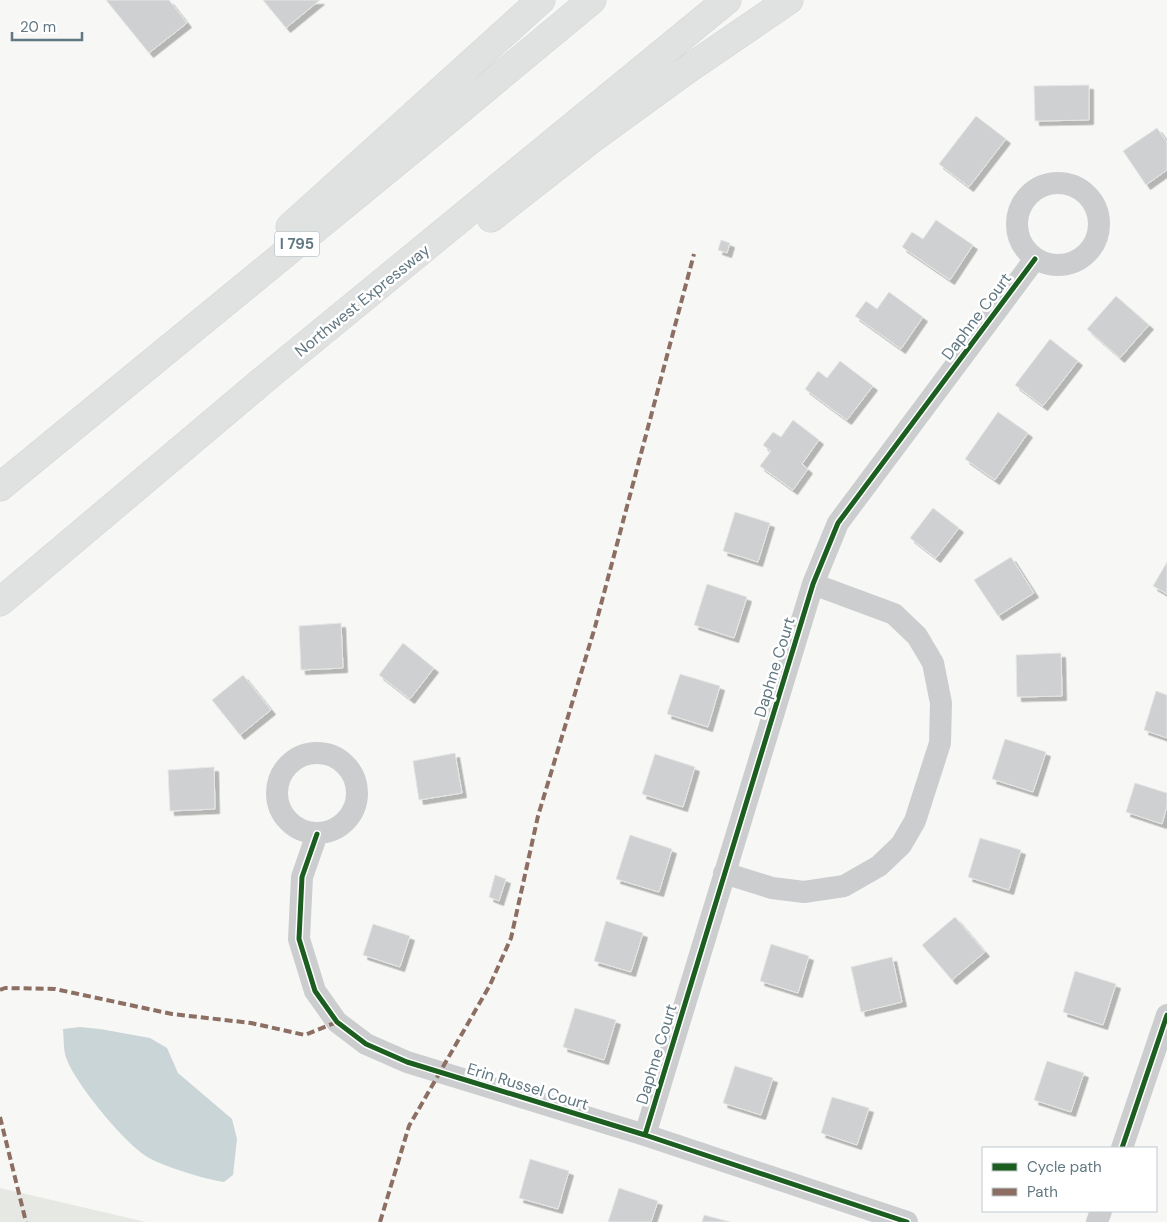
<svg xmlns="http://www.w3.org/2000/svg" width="1167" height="1222" viewBox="0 0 1167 1222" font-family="'DM Sans',sans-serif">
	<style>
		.green { fill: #e6e9e3 }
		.water { fill: #cad5d7 }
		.building { fill: #ced0d1; stroke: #e6e6e6; filter: url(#shadow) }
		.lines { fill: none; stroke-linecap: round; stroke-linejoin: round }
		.highway-casing { stroke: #d4d5d4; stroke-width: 29 }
		.street { stroke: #cccdce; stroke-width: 22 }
		.highway { stroke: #e0e1e1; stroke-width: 28 }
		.quiet { stroke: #8d6e63; stroke-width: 4; stroke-dasharray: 8 4; stroke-linecap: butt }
		.cycleway-casing { stroke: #fff; stroke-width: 8 }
		.cycleway { stroke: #1b5e20; stroke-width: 5 }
		.labels { text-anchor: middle; stroke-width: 5; stroke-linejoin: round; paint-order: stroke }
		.shield { fill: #fff; stroke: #90a0a8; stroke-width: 1 }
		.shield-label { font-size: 15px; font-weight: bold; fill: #617782 }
		.street-label { font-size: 16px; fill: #617782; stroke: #fff }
	</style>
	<defs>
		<filter id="shadow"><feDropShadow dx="4.5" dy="4.5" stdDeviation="0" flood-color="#0004"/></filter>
	</defs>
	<rect width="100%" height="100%" fill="#f7f7f6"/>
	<path class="green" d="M0 1188 146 1222H0Z"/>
	<path class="water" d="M80 1027 100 1029 150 1038 167 1048 178 1073 232 1119 237 1139 233 1175 224 1182C204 1179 169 1168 151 1159 128 1148 76 1084 67 1060 63 1051 64 1039 63 1029Z"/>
	<path class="building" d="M106 0H169L187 23 149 53Z
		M263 0H320L286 28Z
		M1089 85V120L1035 121 1034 86Z
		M976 116 1006 139 969 187 939 164Z
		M1157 128 1167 142V170L1146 185 1123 151Z
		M936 220 973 245 950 280 902 247 912 232 923 239Z
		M721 240 730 243 727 253 718 250Z
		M889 292 923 317 901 349 855 316 866 301 877 309Z
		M1116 296 1149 325 1120 358 1087 329Z
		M1050 339 1078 361 1043 406 1015 385Z
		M840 361 873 386 847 420 805 389 818 371 827 378Z
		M998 412 1028 433 995 480 965 459Z
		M793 420 819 440 802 464 808 469 793 490 760 466 771 451 763 445 773 432 781 437Z
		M933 508 959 528 936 558 910 538Z
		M735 512 770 523 758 562 723 551Z
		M1011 557 1034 593 998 616 974 580Z
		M1167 562V594L1153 586Z
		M707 584 747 597 734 638 694 625Z
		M341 623 343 668 301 670 299 626Z
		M403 643 434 668 410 699 379 675Z
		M1061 653 1062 696 1017 697 1016 655Z
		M680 674 720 686 708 727 667 714Z
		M243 675 271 710 240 735 212 700Z
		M1156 691 1167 695V738L1144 730Z
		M1005 739 1046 752 1033 792 992 779Z
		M455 753 462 793 419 800 413 761Z
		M655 754 695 767 683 807 642 794Z
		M214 767 215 809 170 811 168 770Z
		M1135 783 1167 793V806L1162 824 1126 812Z
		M630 835 672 849 659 892 616 879Z
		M980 838 1021 850 1009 890 968 877Z
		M495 875 506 879 499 901 489 897Z
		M955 917 985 952 952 980 922 945Z
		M606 921 643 933 631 972 594 961Z
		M373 924 410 936 400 967 363 955Z
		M771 944 809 956 798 993 760 981Z
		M892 957 902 1002 861 1012 851 967Z
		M1075 971 1116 984 1103 1025 1063 1012Z
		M575 1008 616 1020 604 1060 563 1047Z
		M1047 1061 1084 1073 1071 1112 1034 1100Z
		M735 1066 773 1078 761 1115 723 1103Z
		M832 1097 869 1108 857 1145 821 1133Z
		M530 1159 569 1171 558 1209 519 1198Z
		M619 1188 658 1201 651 1222H608Z
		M704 1215 730 1222H702Z"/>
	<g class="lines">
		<g class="highway-casing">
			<path id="highway" d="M491 218 589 141 688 69 789 0
				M290 227 541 0
				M0 487 415 147 592 0
				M0 602 267 377 727 0"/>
		</g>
		<path class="street" d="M1017 224a41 41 0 1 1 82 0a41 41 0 1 1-82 0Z
			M277 793a40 40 0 1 1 80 0a40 40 0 1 1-80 0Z
			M317 834 302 877 299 939 315 991 337 1022 366 1044 407 1062 645 1135 907 1222
			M724 873 772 888 804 892 844 886 879 866 901 845 915 821 940 743 941 703 933 663 917 636 894 614 813 584
			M645 1135 813 584 838 523 1035 259
			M1122 1148 1167 1015
			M1097 1222 1101 1211"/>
		<use href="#highway" class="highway"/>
		<path class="quiet" d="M0 990 5 988 55 989 172 1014 251 1023 305 1035 337 1022
			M0 1117 26 1222
			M380 1222 409 1126 490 985 511 938 538 816 595 627 694 254"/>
		<g class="cycleway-casing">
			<path id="cycleway" d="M317 834 302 877 299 939 315 991 337 1022 366 1044 407 1062 645 1135 907 1222
				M645 1135 813 584 838 523 1035 259
				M1122 1148 1167 1015"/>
		</g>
		<use href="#cycleway" class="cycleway"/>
	</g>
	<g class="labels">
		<rect class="shield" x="274.5" y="231.5" width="45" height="25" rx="4"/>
		<g class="shield-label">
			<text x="297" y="249">I 795</text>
		</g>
		<g class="street-label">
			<text transform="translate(362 300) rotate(-39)" y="6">Northwest Expressway</text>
			<text transform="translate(976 316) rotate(-53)" y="6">Daphne Court</text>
			<text transform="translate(774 667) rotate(-73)" y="6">Daphne Court</text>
			<text transform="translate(656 1054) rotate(-73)" y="6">Daphne Court</text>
			<text transform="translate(528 1086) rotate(17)" y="6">Erin Russel Court</text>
		</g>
	</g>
	<rect x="982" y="1147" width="175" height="65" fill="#ffffff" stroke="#c0c9cd"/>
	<rect x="992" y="1163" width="25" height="8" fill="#1b5e20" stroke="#c0c9cd"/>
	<text x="1027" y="1172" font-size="15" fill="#617782">Cycle path</text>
	<rect x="992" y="1188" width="25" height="8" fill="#8d6e63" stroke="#c0c9cd"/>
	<text x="1027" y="1197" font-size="15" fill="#617782">Path</text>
	<path d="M12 32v8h70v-8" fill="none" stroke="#617782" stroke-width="2.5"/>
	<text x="20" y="32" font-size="15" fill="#617782" stroke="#ffffff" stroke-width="4" paint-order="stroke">20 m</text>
</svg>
